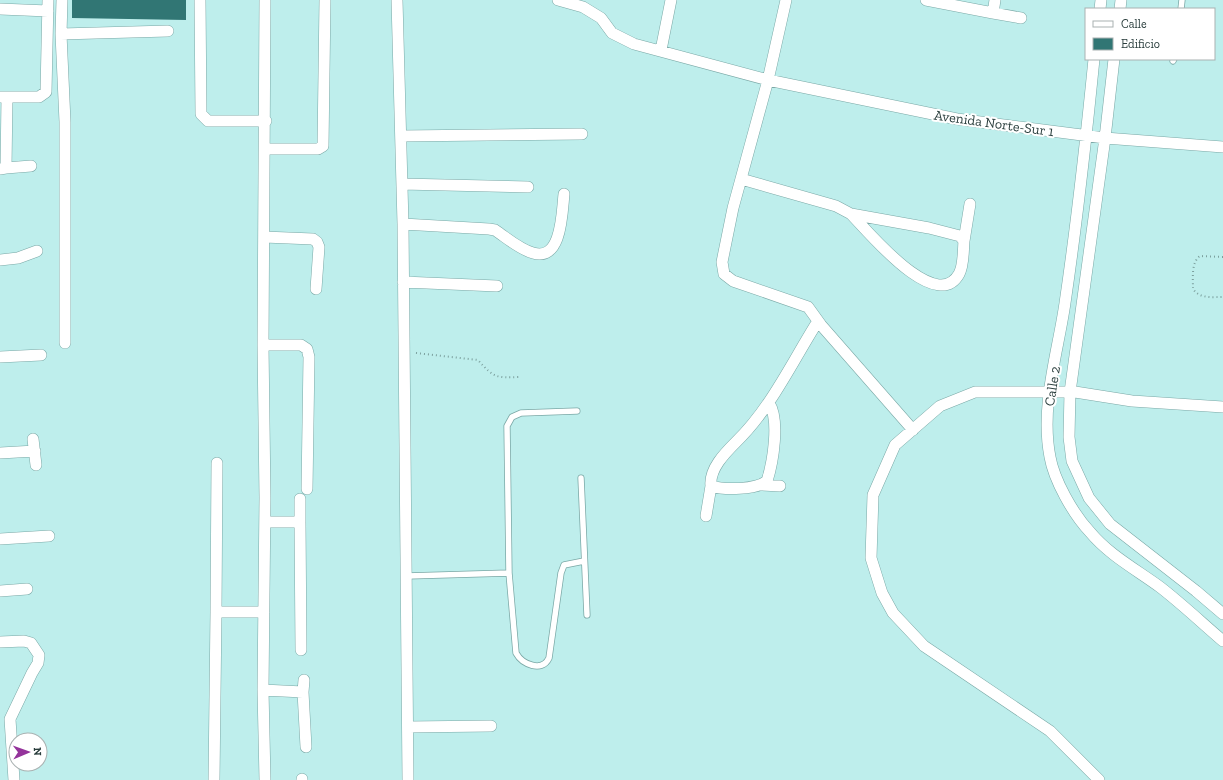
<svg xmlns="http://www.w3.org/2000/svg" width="1223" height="780" viewBox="0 0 1223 780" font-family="'Zilla Slab',serif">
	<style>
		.building { fill: #317674 }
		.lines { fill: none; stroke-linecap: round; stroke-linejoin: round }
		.lane-casing { stroke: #7aa8a6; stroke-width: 7 }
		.street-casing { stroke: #7aa8a6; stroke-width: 12 }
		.path { stroke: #7ca09e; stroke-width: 2; stroke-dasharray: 1 3; stroke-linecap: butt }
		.lane { stroke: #fff; stroke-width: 5.5 }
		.street { stroke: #fff; stroke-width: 11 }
		.labels { text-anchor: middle; stroke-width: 4; stroke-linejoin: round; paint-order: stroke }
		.street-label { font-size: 14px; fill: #293d3c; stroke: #fff }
	</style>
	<rect width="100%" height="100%" fill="#beeeec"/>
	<path class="building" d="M72 0H186V20L72 18Z"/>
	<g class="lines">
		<g class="lane-casing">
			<path id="lane" d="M1181 9 1182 0
				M1173 61 1174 59
				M581 478 587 615
				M509 573 507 426 512 417 521 413 577 411
				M407 576 509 573 516 653C522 664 542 673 549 658L561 573 564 565 584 561"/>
		</g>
		<g class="street-casing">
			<path id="street" d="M62 0 61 34 65 122V343
				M200 0 201 114 208 121H266
				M397 0 403 224 408 780
				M558 0 583 7 601 18 612 33 634 44 768 80 786 0
				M926 0 993 13 995 0
				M0 9 48 11
				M1100 9 1101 0
				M1120 9 1121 0
				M993 13 1021 18
				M61 34 168 31
				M661 50 671 0
				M1094 59C1086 140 1077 221 1065 303 1058 352 1040 406 1050 457 1054 480 1073 514 1090 532 1109 555 1137 570 1160 587 1182 604 1202 623 1223 641
				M1114 59 1105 138 1070 392 1069 437 1072 461 1089 498 1110 524 1196 591 1223 614
				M0 97H39L46 92 48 0
				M401 136 582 134
				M266 149H318L323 146 325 0
				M6 168 31 166
				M0 169 6 168 7 97
				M741 179 836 206 851 214 929 228 960 236 964 241C963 251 964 265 959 274 936 315 867 230 851 214
				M402 184 528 187
				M403 224 489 229 495 230C507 238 519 249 533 253 562 262 562 212 564 194
				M264 237 313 239 317 242 319 247 316 289
				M964 241 970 204
				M0 260 18 258 37 251
				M403 282 497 286
				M263 345H301L307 349 309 357 307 489
				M0 357 41 355
				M769 403C780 420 773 462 767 481 756 490 724 490 711 486 709 469 725 453 736 442 771 408 792 362 818 321
				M913 430 821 325 808 307 733 281 724 274 722 262 733 208 768 80 957 119 1105 138 1223 147
				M33 439 36 465
				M0 453 35 451
				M217 463 216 612H264
				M762 485 780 486
				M300 499V522
				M706 516 711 486
				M265 522H300L301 650
				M0 539 49 536
				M0 591 27 589
				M0 642 24 641 31 643 39 655 38 663 32 673 10 719 14 780
				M263 690 303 692 306 747
				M303 692 304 680
				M408 727 491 726
				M302 779V780
				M214 780 216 612
				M265 780 263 690 265 498 263 345 265 0
				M1099 780 1050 731 924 646 893 613 882 593 871 558 873 495 895 445 940 406 975 392H1075L1132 401 1223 407"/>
		</g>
		<path class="path" d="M1223 257 1200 256C1191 262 1193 279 1193 289 1200 299 1212 297 1223 297
			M416 353 478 360C494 378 496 378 520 377"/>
		<use href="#lane" class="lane"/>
		<use href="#street" class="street"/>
	</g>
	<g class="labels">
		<g class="street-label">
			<text transform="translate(994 123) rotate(8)" y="5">Avenida Norte-Sur 1</text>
			<text transform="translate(1052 386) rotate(-81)" y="5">Calle 2</text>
		</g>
	</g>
	<rect x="1085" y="8" width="130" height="52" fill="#ffffff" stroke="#a9b1b1"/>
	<rect x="1093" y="21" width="20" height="6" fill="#ffffff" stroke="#a9b1b1"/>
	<text x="1121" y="28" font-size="12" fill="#293d3c">Calle</text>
	<rect x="1093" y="38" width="20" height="12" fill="#317674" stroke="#a9b1b1"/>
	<text x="1121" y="48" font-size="12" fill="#293d3c">Edificio</text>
	<g transform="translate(28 752) rotate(88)"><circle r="19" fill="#ffffff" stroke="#a9b1b1"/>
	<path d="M0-3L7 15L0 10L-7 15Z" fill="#94339b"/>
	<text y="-6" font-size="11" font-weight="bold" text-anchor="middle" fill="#293d3c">N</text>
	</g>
</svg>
